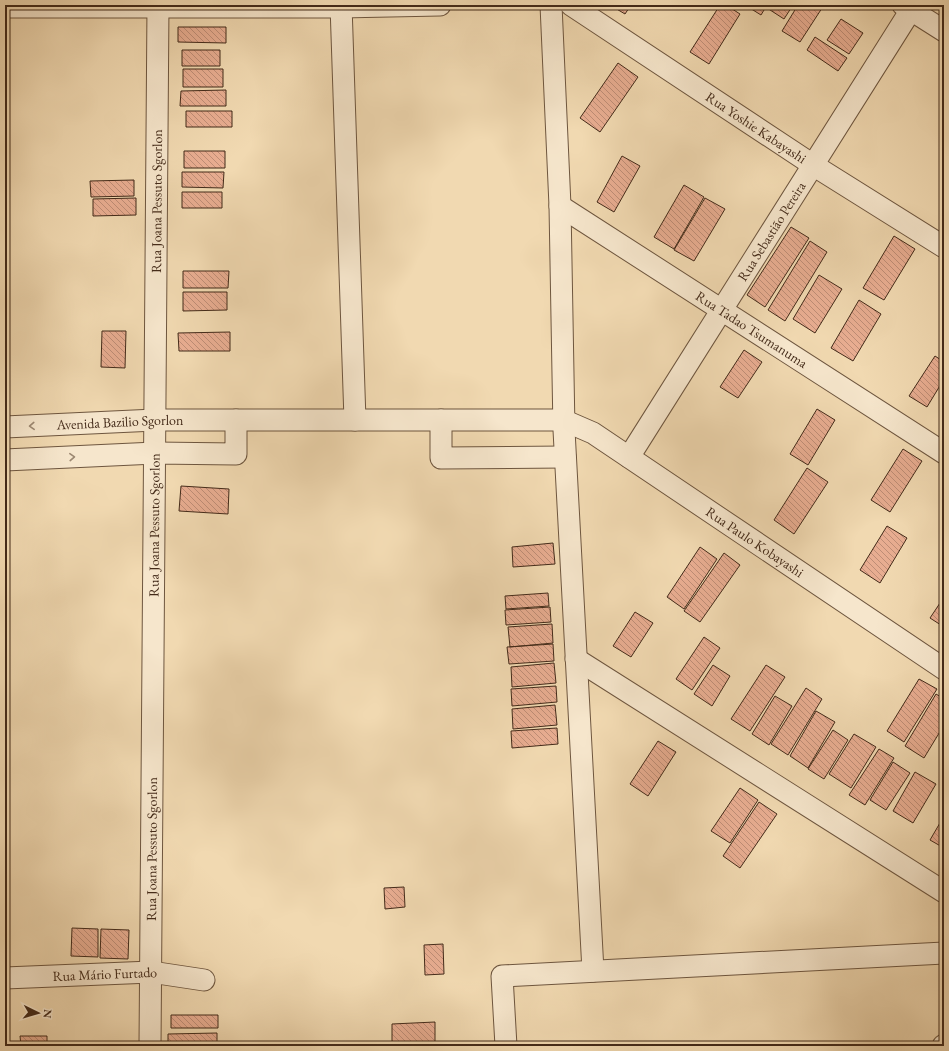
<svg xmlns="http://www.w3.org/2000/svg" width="949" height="1051" viewBox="0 0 949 1051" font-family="'EB Garamond',serif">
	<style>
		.building { fill: url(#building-back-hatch); stroke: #432a19 }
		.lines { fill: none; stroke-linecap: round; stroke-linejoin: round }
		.minor-casing { stroke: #6e563f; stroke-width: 23 }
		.minor { stroke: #f6e6cc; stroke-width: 21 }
		.oneway { stroke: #9c8872 }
		.labels { text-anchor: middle; stroke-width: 4; stroke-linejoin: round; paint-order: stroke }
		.street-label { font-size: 14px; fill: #432a19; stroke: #f6e6cc }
	</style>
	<defs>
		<pattern id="building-back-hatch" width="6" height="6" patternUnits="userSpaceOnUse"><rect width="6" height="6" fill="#e8ad91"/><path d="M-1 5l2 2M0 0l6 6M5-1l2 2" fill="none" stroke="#be8d76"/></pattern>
	</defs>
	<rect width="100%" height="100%" fill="#f1d9b1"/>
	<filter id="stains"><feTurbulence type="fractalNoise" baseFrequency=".005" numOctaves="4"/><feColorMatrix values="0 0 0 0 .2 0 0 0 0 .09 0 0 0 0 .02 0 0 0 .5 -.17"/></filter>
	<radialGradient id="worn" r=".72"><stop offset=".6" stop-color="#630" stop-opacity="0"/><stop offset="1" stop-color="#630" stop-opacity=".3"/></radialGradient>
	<path class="building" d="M610 5H631L625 14Z
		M720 5H726L740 14 709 64 690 52Z
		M745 5H767L761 15Z
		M769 5H793L784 19 767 8Z
		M798 5H824L800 42 782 31Z
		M841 19 863 33 849 54 827 40Z
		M178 27H226V43L178 42Z
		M815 37 847 58 838 71 807 50Z
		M182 50H220V66H182Z
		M618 63 638 77 600 132 580 118Z
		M183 69H223V87H183Z
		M226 90V106H180L181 91Z
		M186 111H232V127H186Z
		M184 151H225V168H184Z
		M622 156 640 166 614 212 597 202Z
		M182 172H224L223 188 182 187Z
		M134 180V196L91 197 90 181Z
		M684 185 704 197 674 249 654 237Z
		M182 192H222V208H182Z
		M136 198V215L93 216V199Z
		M705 198 725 209 694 261 674 250Z
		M791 227 809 238 765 307 747 295Z
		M894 236 915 249 884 300 863 288Z
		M810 241 827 252 785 321 768 310Z
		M183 271H229L228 288H183Z
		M819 275 842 289 815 333 793 319Z
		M183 292H227V310L183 311Z
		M859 300 881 314 853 361 831 348Z
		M102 331H126L125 368 101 367Z
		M230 332V351H179L178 333Z
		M744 350 762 362 738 398 720 387Z
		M935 356 944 362V379L927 407 909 396Z
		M817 409 835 420 808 465 790 454Z
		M903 449 922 461 890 512 871 500Z
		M807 468 828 482 794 534 774 520Z
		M181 486 229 489 228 514 179 511Z
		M887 526 907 538 880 583 860 570Z
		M553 543 555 564 513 567 512 547Z
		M700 547 717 559 684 609 667 597Z
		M724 553 740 565 700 622 684 611Z
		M548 593 549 606 506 609 505 596Z
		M944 597V627L930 618Z
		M550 607 551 622 506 625 505 610Z
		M635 612 653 623 631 657 613 646Z
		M552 624 553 643 510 647 508 627Z
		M704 637 720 648 692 690 676 679Z
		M553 644 554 661 509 664 507 647Z
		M554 663 556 683 512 687 511 667Z
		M713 665 730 676 712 706 694 694Z
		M766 665 785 677 750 731 731 719Z
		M919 679 937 689 904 742 887 731Z
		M556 686 557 702 512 706 511 689Z
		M806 688 822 699 788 755 771 744Z
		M936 694 944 699V725L924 758 905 746Z
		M775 696 792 706 769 745 752 734Z
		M555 705 557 725 513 729 512 709Z
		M816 711 835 722 808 768 790 756Z
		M557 728 558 744 512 748 511 731Z
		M833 730 848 740 824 779 808 769Z
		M854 734 876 747 851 788 829 774Z
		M658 741 676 752 648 796 630 784Z
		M879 749 894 758 865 805 849 795Z
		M893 762 910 773 886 810 870 800Z
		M915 772 936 784 913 823 893 811Z
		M740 788 758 800 730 843 711 831Z
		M759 802 777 814 740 868 723 856Z
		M944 816V848L930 840Z
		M404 887 405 907 385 909 384 888Z
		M72 928 98 929V957L71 956Z
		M101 929 129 930 128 959 100 958Z
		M443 944 444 974 425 975 424 945Z
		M171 1015H218V1028H171Z
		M435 1022V1044H424V1046H392V1024Z
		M217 1033V1046H168V1034Z
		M20 1036H47V1046H21Z"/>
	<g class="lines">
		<g class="minor-casing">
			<g id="minor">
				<path d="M341 5 355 420"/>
				<path d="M551 5 560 206 564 430 593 971"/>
				<path id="s1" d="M571 5 813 165 944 247"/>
				<path d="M903 5 944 31"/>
				<path d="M5 7H341L440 5"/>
				<path id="s2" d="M560 206 944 453"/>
				<path d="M441 420V458L565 457"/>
				<path id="s3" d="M5 427 155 420H563L593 433 944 669"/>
				<path id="s4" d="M629 457 914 5"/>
				<path d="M5 460 155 453 236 454V420"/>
				<path d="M576 659 944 892"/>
				<path id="s5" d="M5 978 151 972 204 980"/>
				<path id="s6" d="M150 1046 158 5"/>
				<path d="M506 1046 502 976 944 953"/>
				<path d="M943 1046 944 1045"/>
			</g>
		</g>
		<use href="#minor" class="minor"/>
	</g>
	<defs><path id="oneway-chevron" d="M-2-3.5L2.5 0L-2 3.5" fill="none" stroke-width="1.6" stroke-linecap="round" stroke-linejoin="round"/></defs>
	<g class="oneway">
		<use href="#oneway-chevron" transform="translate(32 426) rotate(177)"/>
		<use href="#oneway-chevron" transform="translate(72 457) rotate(-3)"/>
	</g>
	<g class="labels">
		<g class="street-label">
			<text dy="5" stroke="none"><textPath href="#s1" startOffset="222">Rua Yoshie Kabayashi</textPath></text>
			<text dy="5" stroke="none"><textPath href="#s6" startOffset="845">Rua Joana Pessuto Sgorlon</textPath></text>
			<text dy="5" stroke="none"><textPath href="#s4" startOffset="267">Rua Sebastião Pereira</textPath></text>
			<text dy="5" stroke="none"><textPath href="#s2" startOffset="228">Rua Tadao Tsumanuma</textPath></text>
			<text dy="5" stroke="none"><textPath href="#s3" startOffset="115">Avenida Bazilio Sgorlon</textPath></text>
			<text dy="5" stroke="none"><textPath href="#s6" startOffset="521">Rua Joana Pessuto Sgorlon</textPath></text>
			<text dy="5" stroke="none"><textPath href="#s3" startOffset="786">Rua Paulo Kobayashi</textPath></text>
			<text dy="5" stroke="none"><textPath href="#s6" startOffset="197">Rua Joana Pessuto Sgorlon</textPath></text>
			<text dy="5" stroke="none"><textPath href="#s5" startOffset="100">Rua Mário Furtado</textPath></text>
		</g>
	</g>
	<rect width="949" height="1051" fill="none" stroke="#f1d9b1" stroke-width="20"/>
	<rect x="6" y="6" width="937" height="1039" fill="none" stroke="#432a19" stroke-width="2"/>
	<rect x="10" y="10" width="929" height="1031" fill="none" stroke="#432a19"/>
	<g transform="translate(38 1013) rotate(95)" stroke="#f6e6cc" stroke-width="3" paint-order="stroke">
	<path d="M0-3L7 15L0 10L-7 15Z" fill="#432a19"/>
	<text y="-6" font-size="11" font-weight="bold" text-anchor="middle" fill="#432a19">N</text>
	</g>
	<rect width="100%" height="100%" filter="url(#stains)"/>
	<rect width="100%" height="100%" fill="url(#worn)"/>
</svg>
